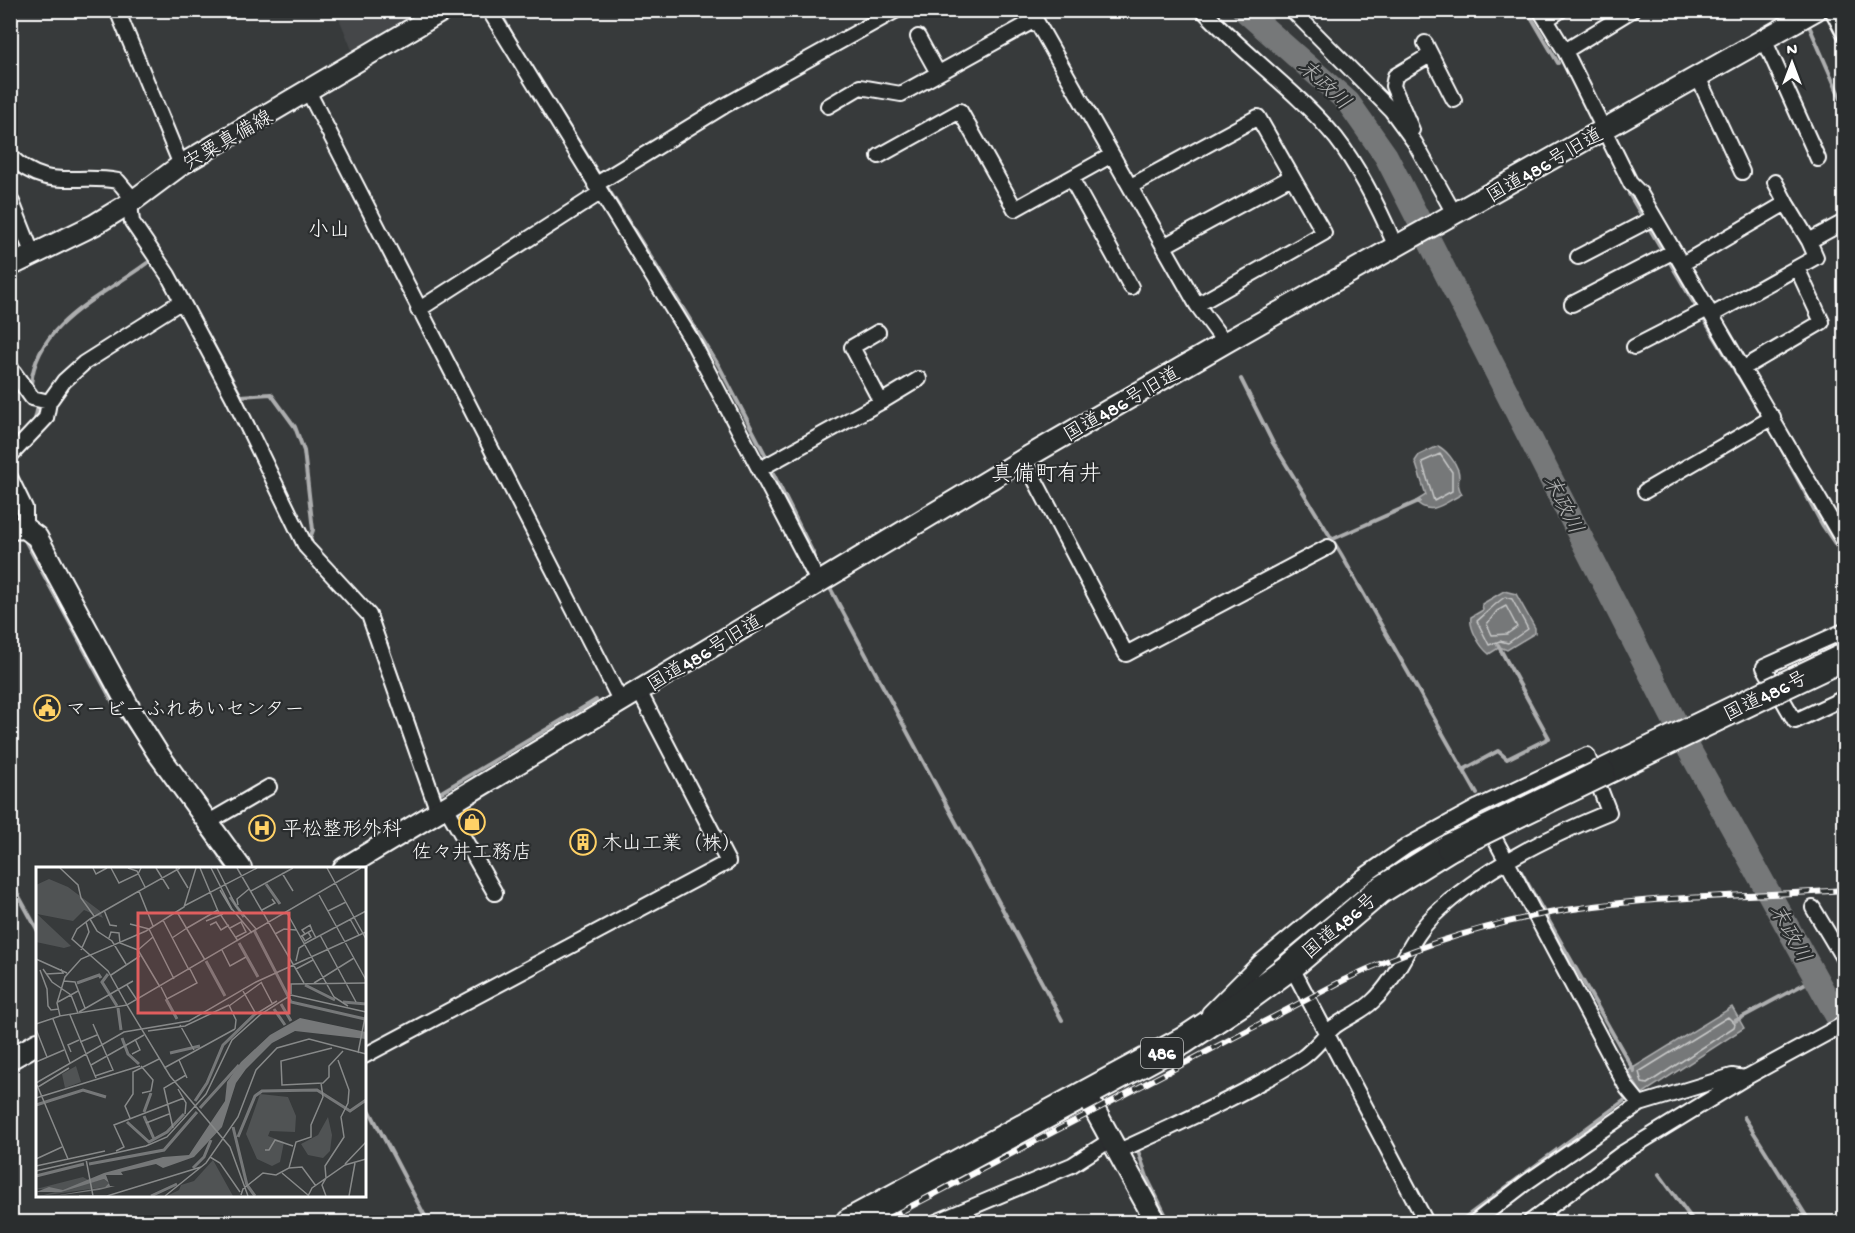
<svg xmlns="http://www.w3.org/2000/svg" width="1855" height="1233" viewBox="0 0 1855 1233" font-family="'Gochi Hand','Klee One',sans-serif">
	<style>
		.built { fill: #444748 }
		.water { fill: #767879; stroke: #adaeaf; stroke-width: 1.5 }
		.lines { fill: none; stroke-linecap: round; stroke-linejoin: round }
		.shore { stroke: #c8c9c9; stroke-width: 1.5 }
		.stream { stroke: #adaeaf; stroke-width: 4 }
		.river { stroke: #767879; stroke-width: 24 }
		.street-casing { stroke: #fff; stroke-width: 18 }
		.secondary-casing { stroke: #fff; stroke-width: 24 }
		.highway-casing { stroke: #fff; stroke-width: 30 }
		.street { stroke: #2a2d2e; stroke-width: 14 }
		.secondary { stroke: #2a2d2e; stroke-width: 20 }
		.highway { stroke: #2a2d2e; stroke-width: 26 }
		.rail-casing { stroke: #fff; stroke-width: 6 }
		.rail { stroke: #2a2d2e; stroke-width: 4; stroke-dasharray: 11; stroke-linecap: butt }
		.highway-bridge-casing { stroke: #fff; stroke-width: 30; stroke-linecap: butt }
		.highway-bridge { stroke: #2a2d2e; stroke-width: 26 }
		.labels { text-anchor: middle; stroke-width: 4.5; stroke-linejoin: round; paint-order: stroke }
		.shield { fill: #2a2d2e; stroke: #bfc0c0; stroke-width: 1.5 }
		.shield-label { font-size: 18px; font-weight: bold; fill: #fff }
		.street-label { font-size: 20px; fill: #fff; stroke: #2a2d2e }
		.poi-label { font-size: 20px; fill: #fff; stroke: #2a2d2e; text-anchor: start }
		.water-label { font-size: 21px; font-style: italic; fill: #b4b5b5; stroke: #2a2d2e }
		.neighbourhood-label { font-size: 21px; fill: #fff; stroke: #2a2d2e }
		.quarter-label { font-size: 22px; fill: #fff; stroke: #2a2d2e }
		.inset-river { fill: none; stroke: #767879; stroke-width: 3 }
		.inset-road { fill: none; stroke: #878989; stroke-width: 1.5 }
		.view { fill: #e05e5e; fill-opacity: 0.15; stroke: #e05e5e; stroke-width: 3 }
		.inset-edge { fill: none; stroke: #fff; stroke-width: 3 }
	</style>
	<rect width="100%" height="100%" fill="#373a3b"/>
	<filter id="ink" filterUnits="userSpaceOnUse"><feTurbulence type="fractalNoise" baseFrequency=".0167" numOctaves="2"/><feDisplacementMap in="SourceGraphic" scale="12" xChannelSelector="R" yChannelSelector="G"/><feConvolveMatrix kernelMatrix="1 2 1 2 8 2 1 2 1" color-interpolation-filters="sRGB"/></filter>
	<g filter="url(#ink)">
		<path class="built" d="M336 11H420L352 50Z"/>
		<path class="water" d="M1438 446C1446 450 1455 461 1458 470 1461 479 1455 484 1462 494 1446 502 1430 518 1416 501L1426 495 1415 461 1419 455Z
			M1504 591 1516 594 1535 628V633L1507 650 1500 647 1489 654C1480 647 1469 628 1471 617L1483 610 1482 604Z
			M1732 1007 1744 1028 1642 1094 1628 1071Z"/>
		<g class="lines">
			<path class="shore" d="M1440 454 1452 472V491L1434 501 1422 462Z
				M1505 597 1512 599 1528 629 1508 643 1500 641 1489 645 1477 621C1487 613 1493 605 1505 597Z
				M1506 606 1517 627 1507 634 1492 635 1487 624 1497 611Z
				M1728 1017 1735 1024 1734 1027 1647 1084 1642 1083 1639 1072Z"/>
			<path class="stream" d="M499 10 513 36
				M1527 10 1558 63
				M1810 28 1844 106
				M558 109 719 366 768 460
				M1629 194 1664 253
				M1668 259 1698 310
				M1702 316 1776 439 1823 526 1844 557
				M207 333 241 396 271 394 295 427 304 451 313 530 309 541
				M1241 379 1273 443 1341 554 1477 794
				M39 395 31 384C37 322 103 296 147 263
				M34 424 39 402
				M770 467 815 557
				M10 495 19 511
				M1331 540 1419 501
				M26 542 116 708 228 868
				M829 586 1062 1020
				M375 613 415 725
				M1463 770 1498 751 1507 759 1549 738 1498 645
				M437 791 438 794 596 700
				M1503 840 1510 852
				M1520 870 1634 1071
				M10 880 38 931
				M1735 1021 1817 977
				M364 1100 428 1222
				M1744 1117 1810 1222
				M1137 1148 1148 1180 1169 1222
				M1659 1174 1694 1222
				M1459 1222 1629 1097"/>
			<path class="river" d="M1244 10 1348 102 1386 156 1690 751 1844 1029"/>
			<g class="street-casing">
				<path id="street" d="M117 10 181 165
					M489 10 691 339 819 583
					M1030 10 1197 305 1225 343
					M1203 10C1245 55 1297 91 1336 138 1361 170 1380 210 1396 247
					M1292 10 1391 110 1415 143 1455 215
					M1540 10 1565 51 1631 184 1640 193 1844 542
					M1832 10 1844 33
					M1546 20 1561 10
					M918 37 938 73
					M1764 39 1818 159
					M1425 43 1454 100
					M1565 51 1632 10
					M1698 77 1742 172
					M308 91 621 702
					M828 106 860 87 901 94 1035 20
					M1412 130 1393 86 1395 76 1430 55
					M10 156C47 192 74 173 118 181L133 199
					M879 156 960 111 1015 209 1112 155
					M1071 178 1131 287
					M1775 182 1786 203
					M595 185 724 106 897 10
					M1131 186 1258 117 1324 233 1197 305
					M12 202 33 255
					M130 203 132 222 168 275 233 397 306 547 369 615 438 812
					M1164 246 1291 177
					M1578 257 1653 218
					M1682 264 1786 203 1809 241 1844 222
					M1572 304 1674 251
					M418 310 600 193
					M1712 315 1816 257 1809 241
					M878 332 852 347 881 402 919 379
					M1634 347 1708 309
					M10 367 32 398 49 402
					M1742 369 1822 322 1797 268
					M10 456 46 418 49 402 64 381 84 363 182 301
					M1024 459 1126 654 1328 547
					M760 469 881 402
					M10 477 25 508V528
					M1645 491 1773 417
					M1844 631 1764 667 1795 721 1844 698
					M446 807 495 893
					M207 823 269 787
					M1487 824 1627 1088 1640 1104
					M1813 908 1844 960
					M1291 966 1426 1222
					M364 1056 728 862 639 691
					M1119 1151C1181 1122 1244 1095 1302 1058 1314 1050 1323 1036 1335 1026 1347 1017 1362 1012 1373 1001 1399 977 1408 941 1433 916 1481 869 1548 837 1609 812L1587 755 1478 807 1407 846 1364 876 1259 963 1209 1013
					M936 1222 1072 1165 1112 1139
					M1475 1222 1527 1182 1640 1104 1732 1076 1745 1078
					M1530 1222 1621 1154 1745 1078 1844 1024"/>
			</g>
			<g class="secondary-casing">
				<path id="secondary" d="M10 266 94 225 130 203 181 165 444 10
					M10 529 25 528 37 537 130 709 157 752 241 868
					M344 868 1024 459 1228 341 1816 10
					M10 1059 38 1043
					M1086 1094 1156 1222"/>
			</g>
			<g class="highway-casing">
				<path id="highway" d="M1602 773 1766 694
					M849 1222 1183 1041 1242 1002 1291 966 1379 891 1450 847"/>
			</g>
			<use href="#street" class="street"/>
			<use href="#secondary" class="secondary"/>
			<use href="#highway" class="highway"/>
			<g class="rail-casing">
				<path id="rail" d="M881 1222 1344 980C1408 949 1474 928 1544 914 1642 895 1745 897 1844 890"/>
			</g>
			<use href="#rail" class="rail"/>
			<g class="highway-bridge-casing">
				<path id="highway-bridge" d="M1766 694 1844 657
					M1450 847 1602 773"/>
			</g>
			<use href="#highway-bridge" class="highway-bridge"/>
		</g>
	</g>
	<defs>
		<g id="civic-ring" transform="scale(1.35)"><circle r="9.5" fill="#2a2d2e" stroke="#ffd166" stroke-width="1.5"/><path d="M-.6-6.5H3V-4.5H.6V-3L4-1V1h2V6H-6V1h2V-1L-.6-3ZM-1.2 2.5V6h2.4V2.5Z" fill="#ffd166"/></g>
		<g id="shop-ring" transform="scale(1.35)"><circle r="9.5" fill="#2a2d2e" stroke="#ffd166" stroke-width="1.5"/><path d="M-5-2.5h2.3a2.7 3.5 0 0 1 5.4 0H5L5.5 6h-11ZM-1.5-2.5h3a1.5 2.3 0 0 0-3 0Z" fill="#ffd166"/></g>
		<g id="hospital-ring" transform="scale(1.35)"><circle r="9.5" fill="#2a2d2e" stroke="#ffd166" stroke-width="1.5"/><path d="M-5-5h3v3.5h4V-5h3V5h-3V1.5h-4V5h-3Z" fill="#ffd166"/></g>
		<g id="building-ring" transform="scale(1.35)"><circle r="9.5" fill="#2a2d2e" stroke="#ffd166" stroke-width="1.5"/><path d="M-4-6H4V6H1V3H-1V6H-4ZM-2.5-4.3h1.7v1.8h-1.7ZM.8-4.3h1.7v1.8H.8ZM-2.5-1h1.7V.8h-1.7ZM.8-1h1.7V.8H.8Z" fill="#ffd166"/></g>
	</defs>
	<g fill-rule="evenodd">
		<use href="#civic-ring" x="47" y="708"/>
		<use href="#shop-ring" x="472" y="822"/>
		<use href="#hospital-ring" x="262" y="828"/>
		<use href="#building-ring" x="583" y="842"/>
	</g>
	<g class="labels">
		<rect class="shield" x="1141" y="1038" width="42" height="30" rx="4.5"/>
		<g class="shield-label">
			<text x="1162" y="1059">486</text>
		</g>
		<g class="street-label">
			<text transform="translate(227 139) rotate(-30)" y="7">宍粟真備線</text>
			<text transform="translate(1544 164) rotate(-30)" y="7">国道486号旧道</text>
			<text transform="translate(1121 403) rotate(-30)" y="7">国道486号旧道</text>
			<text transform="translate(704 652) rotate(-31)" y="7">国道486号旧道</text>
			<text transform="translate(1765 695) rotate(-26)" y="7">国道486号</text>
			<text transform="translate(1339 925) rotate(-40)" y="7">国道486号</text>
		</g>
		<g class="poi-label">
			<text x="66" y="715">マービーふれあいセンター</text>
			<text x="282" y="835">平松整形外科</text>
			<text x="602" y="849">木山工業（株）</text>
			<text x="472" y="858" text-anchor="middle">佐々井工務店</text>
		</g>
		<g class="water-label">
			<text transform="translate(1325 84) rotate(43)" y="7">末政川</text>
			<text transform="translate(1564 504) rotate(63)" y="7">末政川</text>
			<text transform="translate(1791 933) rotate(61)" y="7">末政川</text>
		</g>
		<g class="neighbourhood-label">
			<text x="329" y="236">小山</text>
		</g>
		<g class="quarter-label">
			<text x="1046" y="480">真備町有井</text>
		</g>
	</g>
	<g transform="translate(36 867)">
		<rect width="330" height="330" fill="#373a3b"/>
		<path d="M13 12 32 20 64 44 67 51 48 43 37 54 1 47 35 79 28 81 0 75V18ZM40 199 45 215 29 221 26 207ZM224 227 252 230 260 249 259 265 234 264 232 269 248 275 244 295 236 299 221 292 210 267ZM292 250 296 268 294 284 287 291 272 288 265 277 282 268ZM177 293 197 329H131L143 323 145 318 158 314ZM47 310 54 314 27 323 0 322ZM68 312 73 316 69 320 4 329Z" fill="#505354"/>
		<path d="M264 151 330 165V172L259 164 236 176 210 202 200 216 186 260 158 290 127 301 120 297 85 305 87 308H70L74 319H79L63 323 18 329 69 320 73 316 68 312 25 325H0L13 320 27 323 68 306 127 290 153 288 189 234 191 215 205 195 234 168Z" fill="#767879"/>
		<path class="inset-river" d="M230 17 244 37M194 30 208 50M218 63 255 135 329 152M203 76 222 110M170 94 189 129M72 107 66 115 81 139M41 116 63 108 65 111M269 118 299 133M130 132 141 152M307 135 330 137M245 137 255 154M82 141 85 163M238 142 249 158M86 171 92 187 103 197M134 186 164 179M159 234 171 216 187 178 220 146M0 238 47 223 70 230M164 241 203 198M108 245 115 226M108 249 118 272M91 255 113 275 131 265 148 247M197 260 211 318 219 329M202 270 219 229 226 224 281 223 314 244 330 233M53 297 128 283 161 245M157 301 168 290 175 273M0 309 48 297M115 329 141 317"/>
		<path class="inset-road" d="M24 1 42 18 45 31 58 49M57 1 60 7 71 1M75 1 83 16 102 7 105 1M92 1 101 4 109 20M120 1 133 22M140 1 152 21M160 1 148 40 110 64 45 92 29 110 21 136 24 149 91 138 134 209 194 280 212 329M164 1 182 44 202 74M175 1 196 42 216 66M181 1 200 39 221 63M201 1 268 116M291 1 330 72M246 6 257 24M184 23 196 43M103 24 54 52 41 62 36 72 72 104 91 138 325 1M215 24 257 1M283 28 330 113M202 38 201 32 213 22M148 39 221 1M68 43 74 58 81 59M226 43 239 36 236 32M292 44 310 35M141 45 169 93M251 46 298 130 312 139M54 52 61 64 76 74 90 97M314 52 323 68M127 53 153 103M170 54 187 47M94 57 113 62M174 58 180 55 185 63 193 58M117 59 103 24 144 1M151 61 182 43M194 61 205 55 210 65 200 70M113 62 138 112M239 67 248 62 260 63M269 67 266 63 274 58 276 63M284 68 320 135M266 69 269 74 275 70 272 65M264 70 276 63 280 71M73 71 75 65 83 66 84 76 102 83M136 71 151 61M268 77 330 44M45 83 53 65 50 55M102 83 124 120M102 83 117 70M186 83 194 99 210 90M0 92 31 106M260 94 263 81 268 78M7 102 16 115 35 128 42 146M260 102 277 93M4 103 11 122 12 139 15 143 23 142M10 107 27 106 25 102M75 108 104 89M28 114 39 115 49 141M225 115 236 136M278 116 318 91M91 118 101 133M125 120 131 132 161 116 154 102M207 124 220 147 241 134M255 127V117L330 116M22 135 42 124M193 138 200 153 199 162M193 139 226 115M43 145 97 114M34 148 60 211M17 152 34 196M0 157 24 149M57 157 77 203 59 209M144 158 158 183M0 162 11 190M112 164 149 159 193 138M44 175 61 168M296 181 245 194 246 218 287 216 293 210V199L307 184M35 185 32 178 43 173M322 186 330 145M96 187 104 183 99 172M143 193 151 211M0 195 28 183M55 198 108 168M105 199 117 213 115 224 106 226M128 201 199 162M0 216 88 165 153 154 220 115 330 65M1 218 32 292M2 220 33 201M142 222 150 236 149 247M0 231 104 199M94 251 89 239 97 227V205L123 192M110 256 133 247M137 261 128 221 150 208M229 283H233L239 273 257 279M80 284 88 280 78 258 148 231M174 290 184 296 204 325M0 292 26 280M50 292 57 329M309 297 330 275M0 299 69 284M253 301 266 300 280 319M0 304 110 279 131 270 170 227 196 173 225 147 255 128 330 145M246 306 272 328M205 328 207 322 227 306 240 308 253 301 260 275 275 270V258L287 230 285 216M43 329H71L165 300M129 329 170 296 202 250 220 203 241 181 273 172 330 187M272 329 276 321 309 298 330 292M290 329 286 318 290 311 289 299 308 270 305 250 312 236 313 223 302 193M313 329 319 296"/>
		<path class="view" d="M102 46H253V146H102Z"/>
		<rect width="330" height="330" class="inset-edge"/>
	</g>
	<rect width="1855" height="1233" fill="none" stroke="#2a2d2e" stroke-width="36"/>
	<rect x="18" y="18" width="1819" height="1197" fill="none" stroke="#fff" stroke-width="2" filter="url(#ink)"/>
	<g transform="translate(1792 63)" stroke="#2a2d2e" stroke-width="4.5" paint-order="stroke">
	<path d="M0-4.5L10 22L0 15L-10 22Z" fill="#ffffff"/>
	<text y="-9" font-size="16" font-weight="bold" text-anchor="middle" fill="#ffffff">N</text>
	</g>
</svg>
